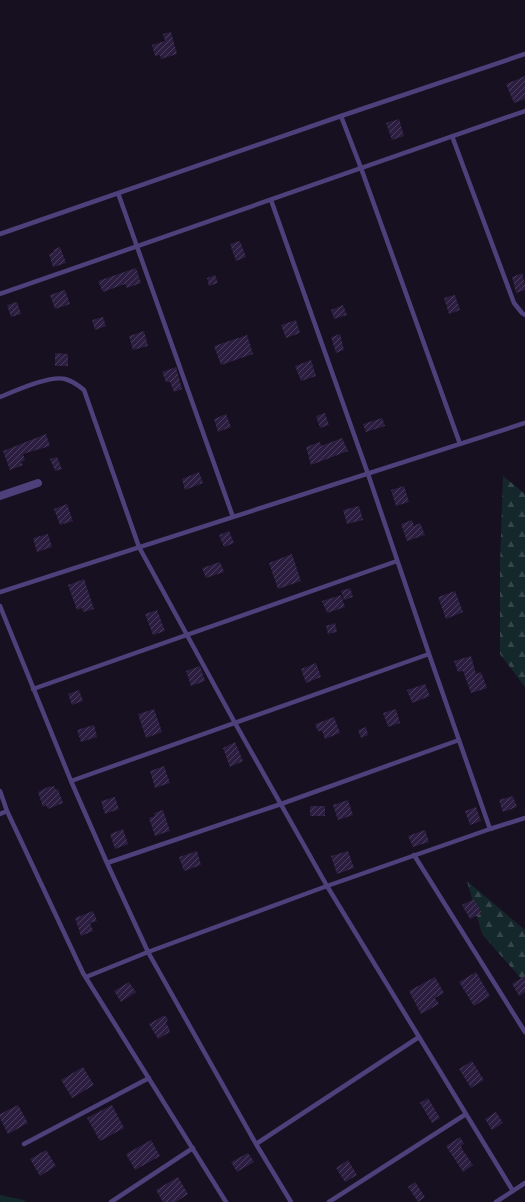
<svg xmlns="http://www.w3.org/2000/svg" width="525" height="1202" viewBox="0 0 525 1202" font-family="Mulish,sans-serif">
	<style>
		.forest { fill: url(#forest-firs) }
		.building { fill: url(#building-hatch) }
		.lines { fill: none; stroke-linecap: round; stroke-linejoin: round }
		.service { stroke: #4e407b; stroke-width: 4.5 }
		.minor { stroke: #4e407b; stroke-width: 8 }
	</style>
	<defs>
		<pattern id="forest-firs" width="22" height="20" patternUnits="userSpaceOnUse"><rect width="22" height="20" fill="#14272b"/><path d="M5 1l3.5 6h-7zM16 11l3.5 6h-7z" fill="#36454b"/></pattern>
		<pattern id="building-hatch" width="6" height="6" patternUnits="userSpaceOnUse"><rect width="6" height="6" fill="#2c1e40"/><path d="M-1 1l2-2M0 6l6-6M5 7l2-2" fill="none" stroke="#4a3e5c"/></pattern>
	</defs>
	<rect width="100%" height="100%" fill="#171021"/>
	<path class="forest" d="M503 476 525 494V687L500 654V565Z
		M467 881 525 930V983L482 934Z
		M0 1195 24 1200 26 1202H0Z"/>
	<path class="building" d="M171 32 177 54 161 59 160 55 155 56 152 45 165 41 163 34Z
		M525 76V99L514 103 506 84Z
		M399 119 404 136 392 140 386 123Z
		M240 241 246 257 236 261 230 244Z
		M60 247 66 263 53 267 49 254 54 252 53 250Z
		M136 268 141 283 127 288 125 284 103 292 98 281Z
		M522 273 525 284V290L516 293 512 277Z
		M215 275 218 283 209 286 207 278Z
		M65 290 70 304 55 309 50 295Z
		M455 295 460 310 449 314 444 298Z
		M17 302 21 314 11 317 7 305Z
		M343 305 347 315 334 319 331 310Z
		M103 317 106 326 95 330 92 320Z
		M296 320 300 333 286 338 281 325Z
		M144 331 148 346 133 350 129 336Z
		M340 334 344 350 336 353 331 337Z
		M247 335 253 354 221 365 214 346Z
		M55 353 68 354V366H55Z
		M311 360 316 376 301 381 295 366Z
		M176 367 182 389 174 392 170 382H166L162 372Z
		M325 413 329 425 320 428 316 416Z
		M226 414 231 427 218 432 214 419Z
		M382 418 385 426 366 432 363 424Z
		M46 434 50 446 23 454 25 460 21 462 23 465 10 470 3 451Z
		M342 438 348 451 311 465 306 447 320 442 321 446Z
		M57 457 62 469 55 471 50 459Z
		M199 472 203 483 185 490 182 479Z
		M404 486 409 502 396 506 391 490Z
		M67 504 73 521 60 525 54 509Z
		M359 506 363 520 347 524 343 510Z
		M412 520 414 526 420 523 425 535 407 541 401 524Z
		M229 531 234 543 224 547 219 535Z
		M48 534 52 547 37 552 33 538Z
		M292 554 301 581 278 589 269 563Z
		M220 562 224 572 206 578 202 568Z
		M84 579 94 609 83 612 82 608 77 610 68 585Z
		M350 588 353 597 344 600 341 591Z
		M455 591 463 612 446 619 438 597Z
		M341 595 345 607 327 613 322 601Z
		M157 610 165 631 153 635 145 614Z
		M335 623 337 632 328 634 326 626Z
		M471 656 476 674 481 672 487 688 471 693 463 671 458 672 454 661Z
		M316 663 321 677 306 683 301 669Z
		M200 666 205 681 191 686 186 671Z
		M425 684 430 696 412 703 407 690Z
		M79 690 83 701 72 705 68 694Z
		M154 709 162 732 146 738 138 714Z
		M396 709 400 723 388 727 383 713Z
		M334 717 340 733 325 739 322 731H318L315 724Z
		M94 725 97 737 81 742 77 730Z
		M366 727 368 735 361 738 358 730Z
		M235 742 243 761 230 767 223 748Z
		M164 766 170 783 155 788 150 771Z
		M50 786V787L54 786 56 790 58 789 63 803 48 809 46 805 43 807 38 792Z
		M513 796 517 807 503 812 499 800Z
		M115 797 119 809 105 814 101 801Z
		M348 800 353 815 338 820 333 805Z
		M310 806H325V816H310Z
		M476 807 481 821 470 825 465 811Z
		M163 810 170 831 155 836 149 818 155 816 154 813Z
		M123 829 128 844 115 849 110 834Z
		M425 830 429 842 413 847 408 836Z
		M197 851 201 865 184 871 179 857Z
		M348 851 354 868 337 874 331 856Z
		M474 899 482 913 470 919 462 905Z
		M93 911 97 921 90 923 93 931 81 936 75 918Z
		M476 972 490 996 474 1006 459 982Z
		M525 976V992L519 996 512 984Z
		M435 977 444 993 435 998 439 1004 421 1014 409 991Z
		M129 982 136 992 121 1002 114 991Z
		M163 1016H165L168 1019 166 1023 170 1030 169 1031 170 1032 158 1039 149 1024Z
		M472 1061 484 1080 471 1088 459 1069Z
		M83 1067 94 1085 72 1098 61 1080Z
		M428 1098 440 1118 432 1123 420 1103Z
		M18 1105 28 1123 8 1134 0 1118V1114Z
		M112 1105 124 1128 100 1141 87 1118Z
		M496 1112 503 1123 492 1130 485 1119Z
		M460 1137 464 1144 461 1145 462 1149 473 1165 463 1172 446 1146Z
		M151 1140 160 1156 135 1170 126 1154Z
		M46 1150 56 1166 40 1176 30 1159Z
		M248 1153 254 1162 237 1172 231 1162Z
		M348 1160 357 1175 345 1182 336 1168Z
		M178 1177 188 1194 176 1202H163L156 1190Z
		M415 1182 425 1197 418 1202 408 1187Z"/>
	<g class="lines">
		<path class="service" d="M341 116 361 168 460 444
			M452 136 514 303 522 313 525 315
			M118 193 233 517
			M0 234 341 116 525 54
			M0 294 525 111
			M0 397C15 391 50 375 65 379 73 381 78 385 84 390L139 547 235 723 327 886 490 829 525 818
			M0 592 525 423
			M0 606 71 781 429 654 368 474 271 200
			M429 654 490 829
			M33 689 397 561
			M71 781 107 863 148 952 327 886 513 1191
			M0 791 7 811 83 973 226 1202
			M0 814 7 811
			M414 855 525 1032
			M107 863 281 804 459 740
			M86 977 148 952 256 1144 291 1202
			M24 1144 149 1078
			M256 1144 419 1037
			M111 1202 193 1148
			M329 1202 466 1114
			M496 1202 525 1183"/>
		<path class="minor" d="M0 496 38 483"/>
	</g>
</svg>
